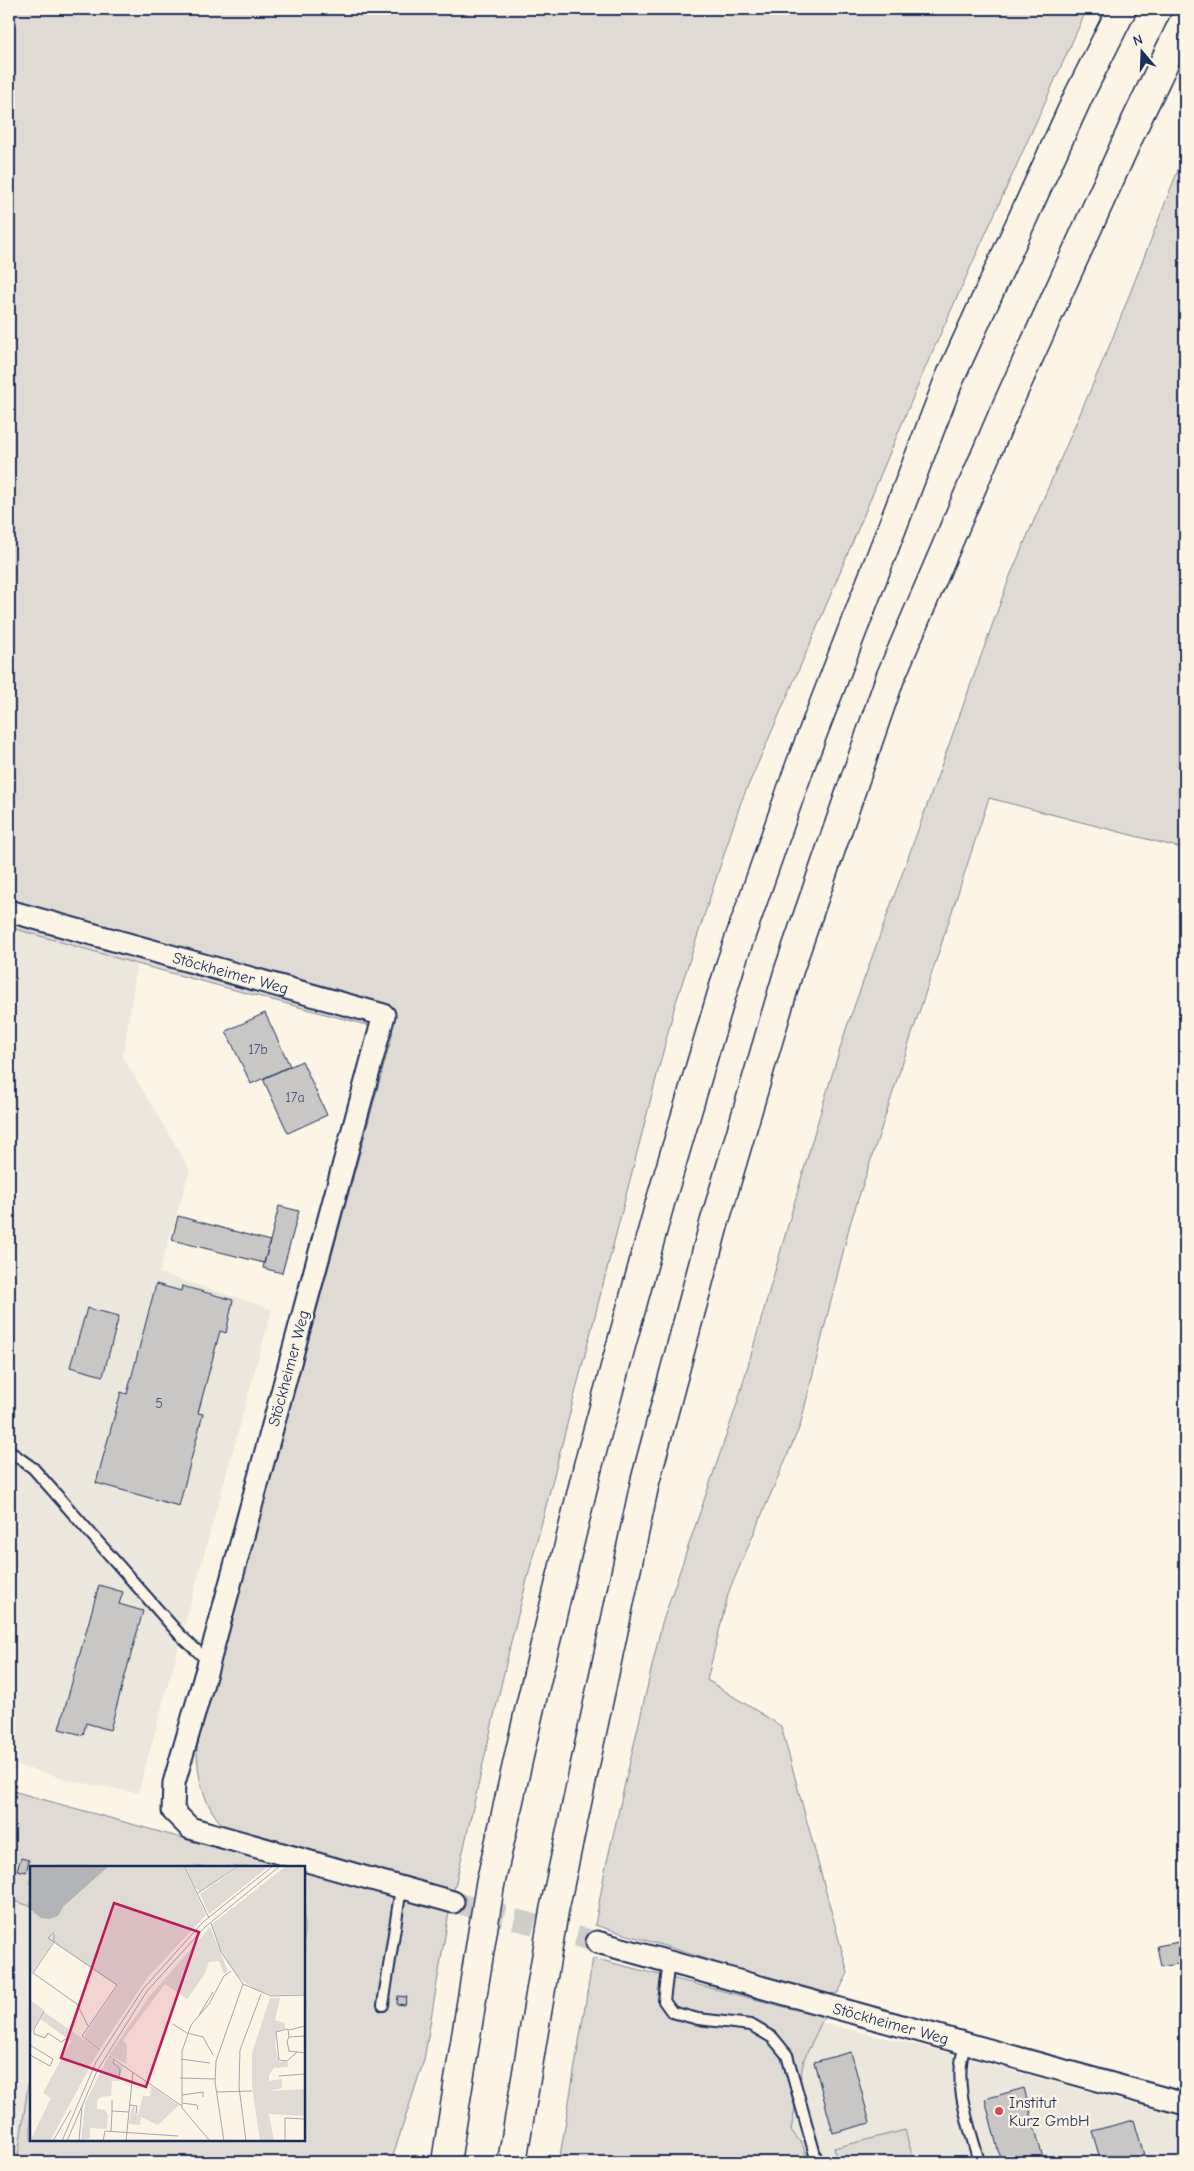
<svg xmlns="http://www.w3.org/2000/svg" width="1194" height="2171" viewBox="0 0 1194 2171" font-family="'Comic Neue',sans-serif">
	<style>
		.built { fill: #ece7dc }
		.green { fill: #dfdbd4; stroke: #7d8599 }
		.building { fill: #c8c7c6; stroke: #1b2f5e }
		.lines { fill: none; stroke-linecap: round; stroke-linejoin: round }
		.minor-tunnel { stroke: #cfcdca; stroke-width: 21; stroke-dasharray: 21 11; stroke-linecap: butt }
		.service-casing { stroke: #1b2f5e; stroke-width: 14 }
		.minor-casing { stroke: #1b2f5e; stroke-width: 25 }
		.motorway-casing { stroke: #1b2f5e; stroke-width: 31 }
		.service { stroke: #fcf5e5; stroke-width: 10 }
		.minor { stroke: #fcf5e5; stroke-width: 21 }
		.motorway { stroke: #fcf5e5; stroke-width: 28 }
		.poi-dot { fill: #d1495b; stroke: #fcf5e5; stroke-width: 2 }
		.labels { text-anchor: middle; stroke-width: 4.5; stroke-linejoin: round; paint-order: stroke }
		.number-label { font-size: 14px; fill: #465578 }
		.street-label { font-size: 16px; fill: #1b2f5e; stroke: #fcf5e5 }
		.poi-label { font-size: 16px; fill: #1b2f5e; stroke: #fcf5e5; text-anchor: start }
		.inset-road { fill: none; stroke: #a2a6af; stroke-width: 1 }
		.view { fill: #c2185b; fill-opacity: 0.15; stroke: #c2185b; stroke-width: 2.5 }
		.inset-edge { fill: none; stroke: #1b2f5e; stroke-width: 2.5 }
	</style>
	<rect width="100%" height="100%" fill="#fcf5e5"/>
	<filter id="ink" filterUnits="userSpaceOnUse"><feTurbulence type="fractalNoise" baseFrequency=".02" numOctaves="2"/><feDisplacementMap in="SourceGraphic" scale="10" xChannelSelector="R" yChannelSelector="G"/><feConvolveMatrix kernelMatrix="1 2 1 2 8 2 1 2 1" color-interpolation-filters="sRGB"/></filter>
	<g filter="url(#ink)">
		<path class="built" d="M9 927 137 964 123 1057 190 1170 159 1273 272 1309 138 1793 77 1782 9 1763Z
			M9 1900 31 1906V2065L17 2162H9Z
			M730 2001 937 2050 1185 2118V2162H630Z"/>
		<path class="green" d="M9 9H1087L926 366 810 644 741 802 675 1005 511 1642 453 1895 223 1826C203 1803 197 1777 197 1747L393 1032 137 964 9 927Z
			M1185 152V849L989 798 850 1224 800 1426 729 1591 707 1680 781 1726 848 1973 838 1993 815 1995 678 1950 595 1925 605 1870 662 1623 737 1404 814 1134 846 1029 1010 576 1111 342Z
			M9 1790 286 1867H31V1906L9 1900Z
			M304 1872 449 1912 424 2060 391 2162H17L31 2065V2140H304Z
			M593 1958 824 2017 804 2059 791 2130 803 2146 808 2162H559Z
			M905 2130 914 2162H838L834 2148Z"/>
		<path class="building" d="M265 1013 290 1066 251 1084 226 1031Z
			M302 1061 327 1115 288 1133 263 1079Z
			M279 1206 299 1211 282 1273 263 1268Z
			M178 1216 270 1241 264 1263 172 1240Z
			M156 1284 181 1291 182 1286 233 1300 226 1333 220 1331 198 1413 203 1414 179 1506 96 1483 121 1392 127 1394Z
			M87 1308 119 1316 103 1376 70 1367Z
			M1184 1493 1185 1509 1179 1510Z
			M1185 1533V1546H1184L1183 1534Z
			M99 1585 123 1592 119 1604 143 1611 110 1730 86 1723 83 1735 59 1729Z
			M21 1858 29 1860 26 1872 17 1870Z
			M1179 1942 1183 1963 1161 1967 1157 1946Z
			M398 1996 407 1997 405 2005 397 2004Z
			M851 2052 870 2123 833 2133 814 2062Z
			M1024 2088 1044 2162H1001L985 2099Z
			M1134 2120 1146 2162H1101L1092 2131Z"/>
		<g class="lines">
			<path class="minor-tunnel" d="M453 1902 597 1942"/>
			<g class="service-casing">
				<path id="service" d="M9 1451 33 1468 180 1635 209 1662
					M669 1961 664 2001 672 2012 698 2019 751 2025 773 2038 787 2055 817 2162
					M383 2005 401 1888
					M965 2045C952 2084 969 2124 979 2162"/>
			</g>
			<g class="minor-casing">
				<g id="minor">
					<path id="s1" d="M9 911 384 1015 209 1662 174 1783 173 1811 190 1828 453 1902"/>
					<path id="s2" d="M597 1942 1185 2104"/>
				</g>
			</g>
			<g class="motorway-casing">
				<path id="motorway" d="M446 2162 490 1885 530 1707 588 1466 660 1203 731 963 800 766 949 380 1078 97 1122 9
					M512 2162 554 1911 645 1482 714 1224 789 970 890 678 1004 412 1136 121 1185 19"/>
			</g>
			<use href="#service" class="service"/>
			<use href="#minor" class="minor"/>
			<use href="#motorway" class="motorway"/>
		</g>
	</g>
	<circle class="poi-dot" cx="999" cy="2111" r="5"/>
	<g class="labels">
		<g class="number-label">
			<text x="258" y="1054">17b</text>
			<text x="295" y="1102">17a</text>
			<text x="159" y="1408">5</text>
		</g>
		<g class="street-label">
			<text dy="6" stroke="none"><textPath href="#s1" startOffset="230">Stöckheimer Weg</textPath></text>
			<text transform="translate(288 1368) rotate(-75)" y="6">Stöckheimer Weg</text>
			<text dy="6" stroke="none"><textPath href="#s2" startOffset="305">Stöckheimer Weg</textPath></text>
		</g>
		<g class="poi-label">
			<text x="1009" y="2108">Institut<tspan x="1009" dy="18">Kurz GmbH</tspan></text>
		</g>
	</g>
	<g transform="translate(30 1866)">
		<rect width="275" height="275" fill="#fcf5e5"/>
		<path d="M79 0H153L176 49 117 112 70 183 55 172V168L87 120 23 76 0 110V43L3 46 33 41ZM155 0H206L170 26 163 19 168 16 163 18ZM209 0H239L179 48 170 28ZM275 0V128L241 129 222 122 206 109 190 83 182 58 255 1ZM180 61 198 105 194 108 189 95 179 96 175 108 157 133 135 118 93 174 97 179 96 198 79 189 119 131ZM240 132H250L245 154 255 157V163L246 166 245 179 249 196 257 195 258 201 244 202 239 209V215L252 213V222L240 225 275 223V250L239 248 244 275H230L222 220V187ZM0 134 14 144 0 168ZM14 146 69 184 20 275H0L21 232 13 227 41 175 10 153ZM78 191 93 201 89 215H82L81 230 71 231 67 235V243L75 244 78 249 77 263 60 262V272L51 275 55 237ZM121 220 149 239 128 259 111 251 110 259 99 258 102 241H105L104 248 108 249 113 230H120Z" fill="#dfdbd4"/>
		<path d="M0 0H79L33 41 28 50 19 53 11 52 0 43Z" fill="#b2b4b8"/>
		<path class="inset-road" d="M154 0 179 52M168 27 208 0M181 57 191 86 213 118 241 130 275 129M24 66 18 72 87 119 52 170 70 184M24 68V76L3 107 47 138 58 160M169 149 183 126M143 158 157 167 173 171 183 189M259 164 275 160M4 168 15 172 18 167 31 176 37 172M4 168V163L14 145M275 170 259 171 257 175 259 185 275 187M259 171 258 163 246 166 249 194 257 195 267 186M0 179 23 193 20 200 0 189M79 190 152 240M84 193 83 197 90 203 89 212M151 193 180 197M249 210 275 208M150 212 185 213M187 226 222 225M152 229 173 226V231M82 234V245L99 246M152 237 167 239 168 244M99 239 107 240 106 248M81 265 82 245M255 274V252L275 253M23 275 41 244M32 275 66 196 113 123 173 56 243 0M37 275 67 205 117 125 175 61 250 0M49 275 52 240M73 275 75 265 148 270M96 275 103 206M180 275 152 242V185L161 159 179 138 194 110 201 105M194 275 185 216 186 195 213 118M216 275 209 221 210 184 231 128"/>
		<path class="view" d="M84 37 169 66 116 221 31 192Z"/>
		<rect width="275" height="275" class="inset-edge"/>
	</g>
	<rect width="1194" height="2171" fill="none" stroke="#fcf5e5" stroke-width="30"/>
	<rect x="15" y="15" width="1164" height="2141" fill="none" stroke="#1b2f5e" stroke-width="2" filter="url(#ink)"/>
	<g transform="translate(1142 52) rotate(341)" stroke="#fcf5e5" stroke-width="4" paint-order="stroke">
	<path d="M0-4L9 19L0 12L-9 19Z" fill="#1b2f5e"/>
	<text y="-8" font-size="14" font-weight="bold" text-anchor="middle" fill="#1b2f5e">N</text>
	</g>
</svg>
